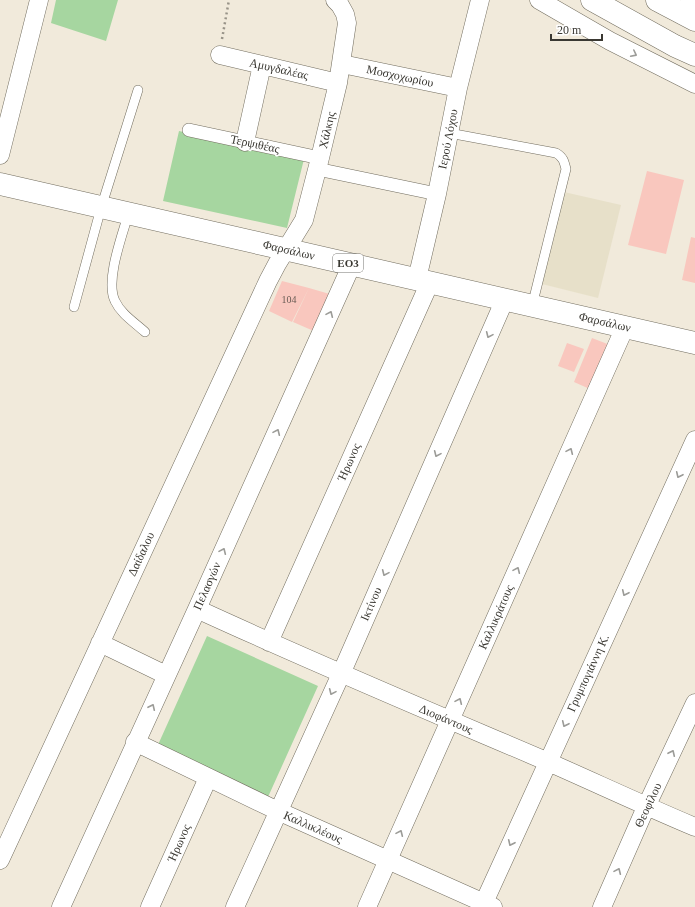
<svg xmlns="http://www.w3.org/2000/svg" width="695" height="907" viewBox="0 0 695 907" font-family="'Times New Roman',serif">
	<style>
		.built { fill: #e7e0c9 }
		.green { fill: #a6d6a0 }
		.building { fill: #f9c7be }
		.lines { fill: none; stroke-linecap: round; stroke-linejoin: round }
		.service-casing { stroke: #726d5f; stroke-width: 10 }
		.pedestrian-casing { stroke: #726d5f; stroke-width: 14 }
		.minor-casing { stroke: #726d5f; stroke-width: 19 }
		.primary-casing { stroke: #726d5f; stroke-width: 23 }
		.path { stroke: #989388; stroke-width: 2.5; stroke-dasharray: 2 3; stroke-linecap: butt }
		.service { stroke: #fff; stroke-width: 9 }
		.pedestrian { stroke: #fff; stroke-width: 13 }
		.minor { stroke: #fff; stroke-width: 18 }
		.primary { stroke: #fff; stroke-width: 22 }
		.oneway { stroke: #9c9c98 }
		.labels { text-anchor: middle; stroke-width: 3; stroke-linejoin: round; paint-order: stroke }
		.number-label { font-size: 10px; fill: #6a5c55 }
		.shield { fill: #fff; stroke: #757470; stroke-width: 1 }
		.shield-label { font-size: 11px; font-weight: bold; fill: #3a3832 }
		.street-label { font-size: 12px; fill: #3a3832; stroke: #fff }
	</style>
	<rect width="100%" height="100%" fill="#f1eadb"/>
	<path class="built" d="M564 192 621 205 598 298 542 284Z"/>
	<path class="green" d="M56 0H118L106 41 51 23Z
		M179 131 304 159 287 228 163 201Z
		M207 636 318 686 268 797 157 747Z"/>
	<path class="building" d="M647 171 684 180 666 254 628 245Z
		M691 237 695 238V283L682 280Z
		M282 281 309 288 292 322 269 311Z
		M309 288 333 295 316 332 293 322Z
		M592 338 610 345 592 390 574 382Z
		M567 343 584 349 574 372 558 366Z"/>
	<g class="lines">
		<g class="service-casing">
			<path id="service" d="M449 133 556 153C563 157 564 161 566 169L532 306
				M128 215C122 236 105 281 115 301 121 314 134 322 145 332
				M74 307 101 208 138 90"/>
		</g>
		<g class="pedestrian-casing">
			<path id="pedestrian" d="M189 130 320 158
				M317 169 437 194"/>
		</g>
		<g class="minor-casing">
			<path id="minor" d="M539 0 610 41 695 84
				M690 0 695 3
				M220 55 338 83
				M342 64 458 88
				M245 142 262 65
				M0 155 39 0
				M417 279 437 194 458 88 480 0
				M197 609C312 662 429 711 546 761 596 783 645 806 695 827
				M269 642 430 282
				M100 643 166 675
				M135 742 278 811 493 907
				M0 860 268 281 277 264 304 220 320 158 338 83 347 23 345 14 340 5 335 0
				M61 907 197 609 352 264
				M150 907 208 778
				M235 907 341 674 505 299
				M367 907 625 327
				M482 907 695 440
				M602 907 646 807 695 703"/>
		</g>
		<g class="primary-casing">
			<path id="primary" d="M592 0 675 46 695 55
				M657 0 695 20
				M0 184 695 343"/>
		</g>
		<path class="path" d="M222 39 229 0"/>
		<use href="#service" class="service"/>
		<use href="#pedestrian" class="pedestrian"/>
		<use href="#minor" class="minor"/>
		<use href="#primary" class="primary"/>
	</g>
	<defs><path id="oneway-chevron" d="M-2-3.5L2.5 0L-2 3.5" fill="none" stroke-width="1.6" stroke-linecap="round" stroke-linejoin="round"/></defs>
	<g class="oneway">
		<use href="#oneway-chevron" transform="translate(634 54) rotate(27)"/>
		<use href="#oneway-chevron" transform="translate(330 314) rotate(-66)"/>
		<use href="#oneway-chevron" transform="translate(489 335) rotate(114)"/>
		<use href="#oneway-chevron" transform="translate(277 432) rotate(-66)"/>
		<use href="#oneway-chevron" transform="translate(570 451) rotate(-66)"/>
		<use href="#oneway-chevron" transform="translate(437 454) rotate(114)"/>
		<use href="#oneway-chevron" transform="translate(679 475) rotate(115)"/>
		<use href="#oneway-chevron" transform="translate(223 551) rotate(-66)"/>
		<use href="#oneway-chevron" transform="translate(517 570) rotate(-66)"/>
		<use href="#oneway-chevron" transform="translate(385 573) rotate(114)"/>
		<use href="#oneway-chevron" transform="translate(625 593) rotate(115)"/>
		<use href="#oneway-chevron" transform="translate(332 692) rotate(114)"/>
		<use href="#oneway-chevron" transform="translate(459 701) rotate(-66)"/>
		<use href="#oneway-chevron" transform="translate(152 707) rotate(-65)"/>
		<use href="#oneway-chevron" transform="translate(565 724) rotate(115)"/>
		<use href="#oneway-chevron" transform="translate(672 753) rotate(-65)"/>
		<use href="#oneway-chevron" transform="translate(400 833) rotate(-66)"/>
		<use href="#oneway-chevron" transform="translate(511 843) rotate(115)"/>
		<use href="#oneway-chevron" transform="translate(618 871) rotate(-66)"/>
	</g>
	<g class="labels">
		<g class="number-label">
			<text x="289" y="303">104</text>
		</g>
		<rect class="shield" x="333" y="254" width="30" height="18" rx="3"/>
		<g class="shield-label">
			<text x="348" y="267">ΕΟ3</text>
		</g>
		<g class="street-label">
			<text transform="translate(279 69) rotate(13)" y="4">Αμυγδαλέας</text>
			<text transform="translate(400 76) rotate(12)" y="4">Μοσχοχωρίου</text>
			<text transform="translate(327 130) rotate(-77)" y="4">Χάλκης</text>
			<text transform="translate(448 139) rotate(-79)" y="4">Ιερού Λόχου</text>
			<text transform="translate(255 144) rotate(12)" y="4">Τερψιθέας</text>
			<text transform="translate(289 250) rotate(13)" y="4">Φαρσάλων</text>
			<text transform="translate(605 322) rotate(13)" y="4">Φαρσάλων</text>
			<text transform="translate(349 462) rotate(-66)" y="4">Ήρωνος</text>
			<text transform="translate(141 554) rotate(-65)" y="4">Δαίδαλου</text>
			<text transform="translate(207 586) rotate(-66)" y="4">Πελασγών</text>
			<text transform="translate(371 604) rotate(-66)" y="4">Ικτίνου</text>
			<text transform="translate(496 617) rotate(-66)" y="4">Καλλικράτους</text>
			<text transform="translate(588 673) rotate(-65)" y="4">Γρυμπογιάννη Κ.</text>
			<text transform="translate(446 719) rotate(23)" y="4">Διοφάντους</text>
			<text transform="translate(648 805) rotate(-65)" y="4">Θεοφίλου</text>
			<text transform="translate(313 827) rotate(24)" y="4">Καλλικλέους</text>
			<text transform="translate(179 843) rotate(-66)" y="4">Ήρωνος</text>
		</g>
	</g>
	<path d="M551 34v6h51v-6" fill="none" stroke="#3a3832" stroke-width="2"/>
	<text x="557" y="34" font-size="12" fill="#3a3832" stroke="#ffffff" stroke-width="3" paint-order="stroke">20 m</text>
</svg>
